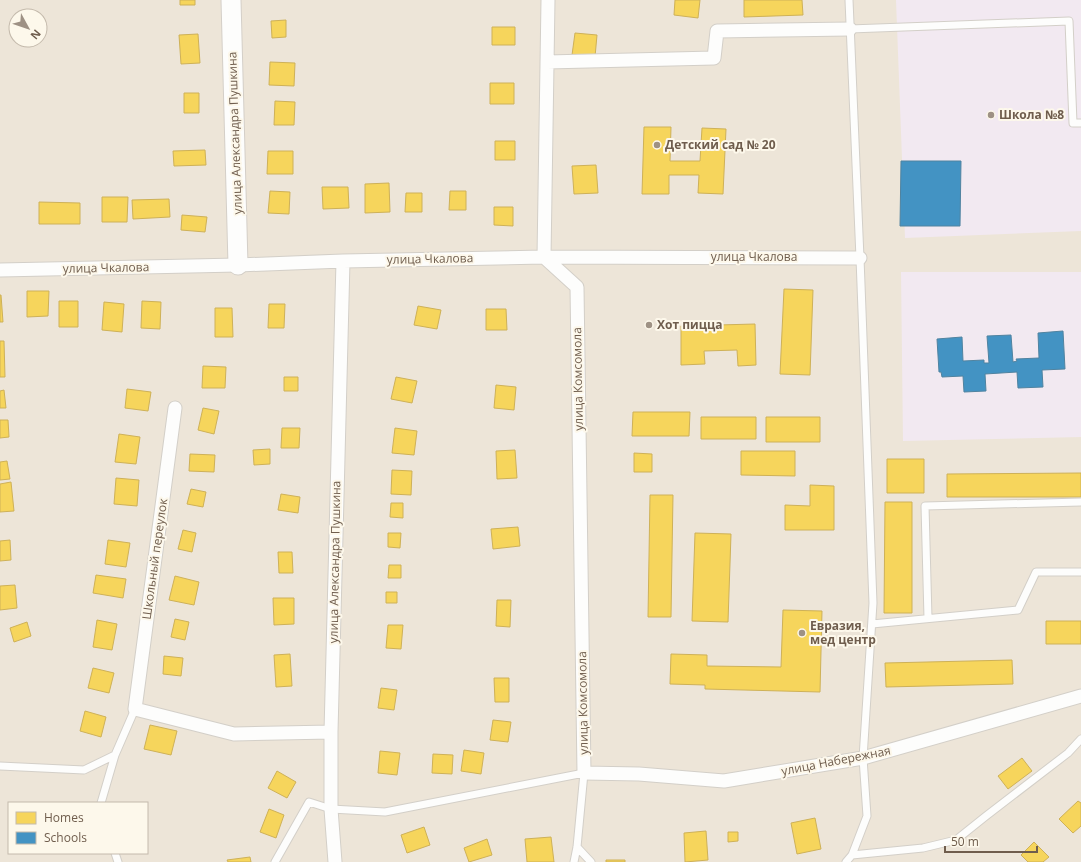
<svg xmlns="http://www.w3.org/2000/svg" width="1081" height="862" viewBox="0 0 1081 862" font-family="'Open Sans',sans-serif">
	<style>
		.residential { fill: #ede5d8; fill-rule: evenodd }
		.education { fill: #f2e9f1 }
		.homes { fill: #f6d55c; stroke: #ceb158 }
		.schools { fill: #4393c3; stroke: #5083a0 }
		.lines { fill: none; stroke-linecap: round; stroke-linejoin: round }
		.lane-casing { stroke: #d3cfc8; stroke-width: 9 }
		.street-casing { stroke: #d3cfc8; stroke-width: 15 }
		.secondary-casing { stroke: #d4cfc8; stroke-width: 21 }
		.lane { stroke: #fdfdfc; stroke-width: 7 }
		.street { stroke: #fdfdfc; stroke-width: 13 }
		.secondary { stroke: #fdfdfc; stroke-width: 19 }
		.poi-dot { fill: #9e9184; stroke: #fdf8eb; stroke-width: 1.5 }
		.labels { text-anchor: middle; stroke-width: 4; stroke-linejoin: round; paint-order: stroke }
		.poi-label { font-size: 12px; font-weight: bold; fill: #6f5d4d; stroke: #fdf8eb; text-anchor: start }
		.street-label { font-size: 12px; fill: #6f5d4d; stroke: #fdf8eb }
	</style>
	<rect width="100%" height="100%" fill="#f4f2ea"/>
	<path class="residential" d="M0 0H1081V862H0ZM16 16H40V40H16ZM9 803H147V853H9Z"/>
	<path class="education" d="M896 0H1081V231L905 238Z
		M901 272H1081V437L903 441Z"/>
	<path class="homes" d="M180 0H195V5H180Z
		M675 0H700L698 18 674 15Z
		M744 0H802L803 15 744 17Z
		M286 20V37L272 38 271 21Z
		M492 27H515V45H492Z
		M575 33 597 35 595 57 572 55Z
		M198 34 200 63 181 64 179 35Z
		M270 62 295 63 294 86 269 85Z
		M490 83H514V104H490Z
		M184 93H199V113H184Z
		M275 101 295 102 294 125H274Z
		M644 127H671L670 161H700L702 128 726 129 723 194 698 193 699 175H669V194H642Z
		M495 141H515V160H495Z
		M205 150 206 165 174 166 173 151Z
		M268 151H293V174H267Z
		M596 165 598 193 574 194 572 166Z
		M389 183 390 212 365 213V184Z
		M322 187H348L349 208 323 209Z
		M270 191 290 192 289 214 268 213Z
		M450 191H466V210H449Z
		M406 193H422V212H405Z
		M102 197H128L127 222H102Z
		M169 199 170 217 133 219 132 200Z
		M39 202 80 203V224H39Z
		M494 207H513V226L494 225Z
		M182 215 207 217 205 232 181 230Z
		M784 289 813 290 810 375 780 374Z
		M27 291H49L48 316 27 317Z
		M0 295H1L3 322H0Z
		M59 301H78V327H59Z
		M142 301 161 302 160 329 141 328Z
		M104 302 124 304 122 332 102 330Z
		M269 304H285L284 328H268Z
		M418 306 441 310 437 329 414 325Z
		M215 308H232L233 337H215Z
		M486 309H506L507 330H486Z
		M755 324 756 365 738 366 737 350 704 351 705 364 681 365V326Z
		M0 341H4L5 377H0Z
		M203 366 226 367 225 388H202Z
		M284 377H298V391H284Z
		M396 377 417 381 412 403 391 399Z
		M496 385 516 387 514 410 494 408Z
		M127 389 151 392 148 411 125 408Z
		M4 390 6 408H0V391Z
		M203 408 219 411 214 434 198 430Z
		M633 412H690L689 436H632Z
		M701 417H756V439H701Z
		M766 417H820V442H766Z
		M0 420H8L9 437 0 438Z
		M282 428H300L299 448H281Z
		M395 428 417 431 414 455 392 453Z
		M119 434 140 437 136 464 115 462Z
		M270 449V464L254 465 253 450Z
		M515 450 517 478 497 479 496 451Z
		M741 451H795V476L741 475Z
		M634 453 652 454V472H634Z
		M190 454 215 455 214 472 189 471Z
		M887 459H924V493H887Z
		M7 461 10 479 0 480V462Z
		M392 470 412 471 411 495 391 494Z
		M1081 473V497H947V474Z
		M116 478 139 480 137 506 114 504Z
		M11 482 14 511 0 512V484Z
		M810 485 834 486V530H785V505L810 506Z
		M191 489 206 492 203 507 187 504Z
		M281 494 300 497 298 513 278 510Z
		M650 495H673L671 617H648Z
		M885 502H912V613H884Z
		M391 503H403V518L390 517Z
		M518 527 520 546 493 549 491 529Z
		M183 530 196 533 192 552 178 549Z
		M388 533H401L400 548 388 547Z
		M695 533 731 534 728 622 692 621Z
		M10 540 11 560 0 561V541Z
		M108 540 130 543 126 567 105 564Z
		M278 552H292L293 573H279Z
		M389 565H401V578H388Z
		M96 575 126 579 123 598 93 593Z
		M175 576 199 582 194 605 169 600Z
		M15 585 17 608 0 610V586Z
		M386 592H397V603H386Z
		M273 598H294V624L274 625Z
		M497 600H511L510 627 496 626Z
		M783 610 822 611 820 692 705 689V685L670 684 671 654 707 655V666L781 667Z
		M175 619 189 622 185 640 171 637Z
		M97 620 117 624 112 650 93 647Z
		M1046 621H1081V644H1046Z
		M27 622 31 636 14 642 10 628Z
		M388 625H403L401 649 386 648Z
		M290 654 292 686 276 687 274 655Z
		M164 656 183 658 181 676 163 674Z
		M1012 660 1013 684 886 687 885 663Z
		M93 668 114 673 109 693 88 688Z
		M494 678H509V702H495Z
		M381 688 397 690 394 710 378 708Z
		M85 711 106 717 101 737 80 731Z
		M493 720 511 722 508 742 490 740Z
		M150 725 177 731 171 755 144 749Z
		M464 750 484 753 481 774 461 771Z
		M380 751 400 753 397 775 378 773Z
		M433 754 453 755 452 774 432 773Z
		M1022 758 1032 771 1008 789 998 776Z
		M277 771 296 782 287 798 268 788Z
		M1078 801 1081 803V826L1073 833 1059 819Z
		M269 809 284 815 276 838 260 832Z
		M815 818 821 849 797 854 791 823Z
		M424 827 430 845 407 853 401 835Z
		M706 831 708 860 685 862 684 833Z
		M728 832H738V841L728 842Z
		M551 837 554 862H527L525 839Z
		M487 839 492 855 469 862 464 848Z
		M1034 842 1049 857 1043 862H1028L1021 855Z
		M250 857 251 862H228L227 860Z
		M606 860H625V862H606Z"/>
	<path class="schools" d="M901 161H961L960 226H900Z
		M1063 331 1065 369 1042 370 1043 387 1018 388 1017 372 985 374 986 391 964 392 963 376 942 377 941 372H939L937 339 962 337 963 361 984 360V363H989L987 336 1011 335 1013 362 1017 361 1016 359 1039 358 1038 333Z"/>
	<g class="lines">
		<g class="lane-casing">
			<path id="lane" d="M850 29 1069 21 1073 123H1081
				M928 618 925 506 1081 502
				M872 624 1018 610 1036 572H1081
				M0 766 84 770 115 755 135 709
				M101 803 115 755
				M577 847 591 862
				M115 853 118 862
				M852 855 923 848 956 840 986 816 1068 753 1081 739
				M275 862 309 802 331 809 385 812 584 773 577 847 574 862
				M846 862 852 855 867 816 863 758 873 603 860 258 849 0"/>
		</g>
		<g class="street-casing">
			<path id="street" d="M548 0 544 257 577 287 584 773 639 774 724 781 863 758 1081 696
				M547 62 714 58 717 31 850 29
				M0 270 238 265 343 261 544 257 860 258
				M175 408 135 709 234 734 331 732
				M335 862 331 809V732L343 261"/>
		</g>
		<g class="secondary-casing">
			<path id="secondary" d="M231 0 238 265"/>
		</g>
		<use href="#lane" class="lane"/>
		<use href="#street" class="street"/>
		<use href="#secondary" class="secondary"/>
	</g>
	<g class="poi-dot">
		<circle cx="991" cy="115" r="4"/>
		<circle cx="657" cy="145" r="4"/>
		<circle cx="649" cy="325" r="4"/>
		<circle cx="802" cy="633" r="4"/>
	</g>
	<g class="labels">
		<g class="poi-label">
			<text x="999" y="119">Школа №8</text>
			<text x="665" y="149">Детский сад № 20</text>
			<text x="657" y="329">Хот пицца</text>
			<text x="810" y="630">Евразия,<tspan x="810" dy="14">мед центр</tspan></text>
		</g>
		<g class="street-label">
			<text transform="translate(235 133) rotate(-92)" y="4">улица Александра Пушкина</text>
			<text x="754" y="261">улица Чкалова</text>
			<text transform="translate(430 259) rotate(-1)" y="4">улица Чкалова</text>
			<text transform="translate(106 268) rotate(-1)" y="4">улица Чкалова</text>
			<text transform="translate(578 379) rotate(-91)" y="4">улица Комсомола</text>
			<text transform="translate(155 559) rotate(-82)" y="4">Школьный переулок</text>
			<text transform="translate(335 562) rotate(-89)" y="4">улица Александра Пушкина</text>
			<text transform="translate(583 703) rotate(-91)" y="4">улица Комсомола</text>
			<text transform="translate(836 761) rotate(-11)" y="4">улица Набережная</text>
		</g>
	</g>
	<rect x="8" y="802" width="140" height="52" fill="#fdf8eb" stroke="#c4baac"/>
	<rect x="16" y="812" width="20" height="12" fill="#f6d55c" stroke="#c4baac"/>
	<text x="44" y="822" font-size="12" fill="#6f5d4d">Homes</text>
	<rect x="16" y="832" width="20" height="12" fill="#4393c3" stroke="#c4baac"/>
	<text x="44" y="842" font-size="12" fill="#6f5d4d">Schools</text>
	<g transform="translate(28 28) rotate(130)"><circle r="19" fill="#fdf8eb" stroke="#c4baac"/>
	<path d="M0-3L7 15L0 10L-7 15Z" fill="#9e9184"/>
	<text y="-6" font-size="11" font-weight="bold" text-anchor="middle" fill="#6f5d4d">N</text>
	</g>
	<path d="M945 846v6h92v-6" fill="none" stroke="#6f5d4d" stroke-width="2"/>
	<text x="951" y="846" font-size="12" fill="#6f5d4d" stroke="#fdf8eb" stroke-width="3" paint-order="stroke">50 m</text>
</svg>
